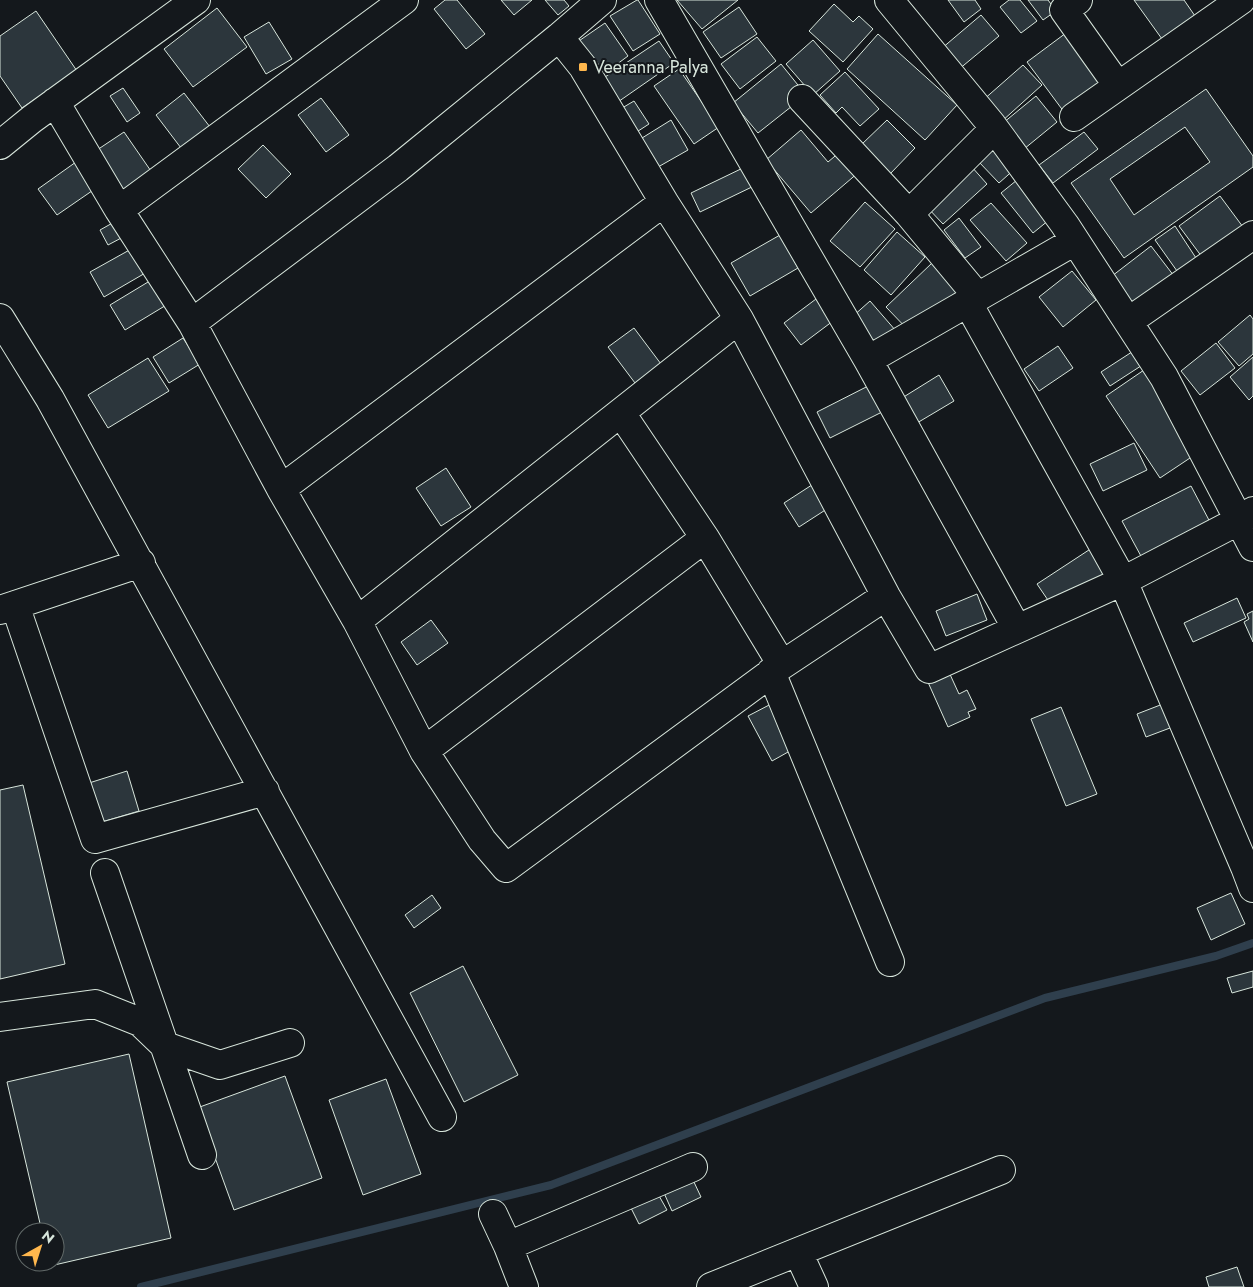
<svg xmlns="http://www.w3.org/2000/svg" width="1253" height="1287" viewBox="0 0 1253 1287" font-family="Jost,sans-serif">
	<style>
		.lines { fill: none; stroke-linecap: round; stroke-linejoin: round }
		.stream { stroke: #2f3f4d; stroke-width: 8 }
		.building { fill: #2c363c; stroke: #d8e6dc; fill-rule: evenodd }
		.minor-casing { stroke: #d8e6dc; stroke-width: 30 }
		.minor { stroke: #14181c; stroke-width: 28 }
		.poi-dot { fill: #ffb74d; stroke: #14181c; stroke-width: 2 }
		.labels { text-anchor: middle; stroke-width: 4; stroke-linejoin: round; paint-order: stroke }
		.poi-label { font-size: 18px; fill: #d8e6dc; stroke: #14181c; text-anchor: start }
	</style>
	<rect width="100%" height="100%" fill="#14181c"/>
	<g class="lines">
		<path class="stream" d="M141 1287 551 1185 1045 998 1216 956 1253 943"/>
	</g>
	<path class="building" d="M445 0H457L485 34 466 49 434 9Z
		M501 0H532L514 15Z
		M545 0H564L569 6 558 15Z
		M637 0H638L660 34 633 51 610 16Z
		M677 0H738L702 29Z
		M948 0H975L981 9 964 22Z
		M1009 0H1020L1037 21 1021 33 1000 7Z
		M1028 0H1048L1056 11 1043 20Z
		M1134 0H1184L1195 16 1162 39Z
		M834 4 853 22 859 16 873 29 843 62 809 31Z
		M739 7 757 34 721 58 703 32Z
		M217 8 247 47 193 87 164 49Z
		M36 11 77 71 22 108 0 76V36Z
		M981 15 999 36 958 70 941 49Z
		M269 22 292 59 266 74 244 37Z
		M605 23 628 56 597 79 573 45Z
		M1070 30 1110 84 1067 116 1027 62Z
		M878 34 957 105 925 140 847 69Z
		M757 37 776 61 740 89 721 64Z
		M813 40 840 71 813 95 786 64Z
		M659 41 674 63 615 104 599 81Z
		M781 64 806 95 758 133 733 103Z
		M1023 65 1042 85 1001 122 982 101Z
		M679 69 719 127 694 144 654 86Z
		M845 72 879 109 860 126 842 107 836 113 820 95Z
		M123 88 140 113 127 122 110 96Z
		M1206 89 1253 156V167L1124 258 1071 183ZM1185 127 1210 162 1134 215 1110 179Z
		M184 93 210 127 181 148 156 115Z
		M1036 96 1057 122 1024 149 1003 123Z
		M321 98 349 135 326 152 298 115Z
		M634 101 649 124 632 135 617 111Z
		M671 120 688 150 651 171 634 143Z
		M887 120 915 148 890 174 861 145Z
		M801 130 828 162 841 151 859 172 811 213 766 160Z
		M124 132 153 174 126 193 97 150Z
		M1084 132 1098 149 1053 183 1039 165Z
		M263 145 291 174 266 198 238 169Z
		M996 145 1017 167 999 183 978 161Z
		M83 157 102 184 57 215 38 189Z
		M747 166 756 185 700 212 691 193Z
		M971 166 987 184 943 224 926 206Z
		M1017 180 1049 220 1033 233 1001 193Z
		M1220 196 1243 227 1202 257 1179 226Z
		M865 202 895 229 860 267 830 241Z
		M991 203 1027 243 1006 261 970 220Z
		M959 218 981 247 965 258 944 230Z
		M116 221 125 236 108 245 100 230Z
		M1175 226 1196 258 1177 271 1155 240Z
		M897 232 925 257 891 295 864 270Z
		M780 235 798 268 750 296 731 263Z
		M1151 246 1174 276 1135 306 1112 276Z
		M133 248 147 272 104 297 90 272Z
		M932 263 958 290 912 334 886 307Z
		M1072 271 1096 300 1063 327 1039 297Z
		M153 279 168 304 125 330 110 305Z
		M816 299 833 321 801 345 784 323Z
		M870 301 896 331 878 346 852 317Z
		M1250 315 1253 319V354L1239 366 1218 342Z
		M634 328 661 364 635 383 608 347Z
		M183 338 200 364 169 383 153 357Z
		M1216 343 1235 368 1200 395 1181 371Z
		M1058 346 1073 368 1039 391 1024 369Z
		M1138 348 1147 362 1110 386 1101 372Z
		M1253 357V396L1249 400 1230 377Z
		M148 358 169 391 108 428 88 395Z
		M1144 370 1199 452 1160 478 1106 396Z
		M939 375 954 401 917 423 902 398Z
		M876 382 890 408 830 438 817 412Z
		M1134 443 1147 470 1103 491 1090 464Z
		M446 468 471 507 441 526 416 488Z
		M818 481 833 505 799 527 784 503Z
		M1191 486 1210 522 1142 558 1122 521Z
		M1098 544 1115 569 1054 609 1037 584Z
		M977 594 987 620 946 636 936 611Z
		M1237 598 1246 618 1193 642 1184 623Z
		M1253 611V642L1244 622 1249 619 1247 614Z
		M431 620 448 643 417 665 401 642Z
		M948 670 959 694 967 690 976 709 968 712 970 717 948 727 927 680Z
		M1168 702 1178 725 1146 737 1137 714Z
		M773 703 797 747 772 761 748 716Z
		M1061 707 1097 794 1066 806 1031 719Z
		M127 771 139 811 102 822 89 783Z
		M23 785 65 964 0 979V790Z
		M1231 893 1245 924 1211 940 1197 908Z
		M432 895 441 908 414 928 405 915Z
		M463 966 518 1075 464 1102 410 993Z
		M1253 971V987L1232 993 1227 978Z
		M129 1054 171 1238 50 1266 49 1262H55V1232H42L7 1082Z
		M285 1076 322 1178 234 1210 197 1108Z
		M386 1079 421 1174 363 1195 329 1100Z
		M693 1180 701 1197 672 1211 664 1193Z
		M658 1194 667 1210 639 1224 631 1208Z
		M1237 1267 1244 1287H1209L1206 1277Z"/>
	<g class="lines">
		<g class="minor-casing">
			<path id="minor" d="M602 0 559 37 583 67 664 202 739 319 886 596 929 669 1123 581 968 303
				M659 0 868 360
				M889 0 992 125 1065 225 1164 377 1253 547
				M1078 0 1064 10 1118 86
				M802 99 909 214
				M55 102 119 210 192 323 281 489 357 621 424 751 482 840 506 868 782 665 886 596
				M1074 117 1241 0
				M0 145 32 119 196 0
				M119 210 404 0
				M978 297 909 214 994 129
				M0 318 50 399 442 1117
				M1129 321 1253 235
				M192 323 398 168 559 37
				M621 413 705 538 782 665
				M281 489 664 202
				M1253 511 1240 520 1123 581 1245 867 1253 888
				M15 605 95 839 265 791
				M0 610 141 563
				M357 621 739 319
				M1017 629 868 360 1075 241
				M771 672 890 962
				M424 751 705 538
				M105 873 202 1155
				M0 1017 95 1004 140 1022 165 1046 220 1065 290 1043
				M493 1214 508 1246 524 1287
				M508 1246 693 1167
				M798 1252 814 1287
				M711 1287 1001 1170"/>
		</g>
		<use href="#minor" class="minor"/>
	</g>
	<rect class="poi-dot" x="578" y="62" width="10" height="10" rx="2.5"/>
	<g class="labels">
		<g class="poi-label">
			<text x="593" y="73">Veeranna Palya</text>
		</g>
	</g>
	<g transform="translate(40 1247) rotate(39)"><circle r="24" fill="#14181c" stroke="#626a69"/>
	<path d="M0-4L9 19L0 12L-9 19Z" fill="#ffb74d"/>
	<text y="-8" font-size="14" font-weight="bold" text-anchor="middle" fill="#d8e6dc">N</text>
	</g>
</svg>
